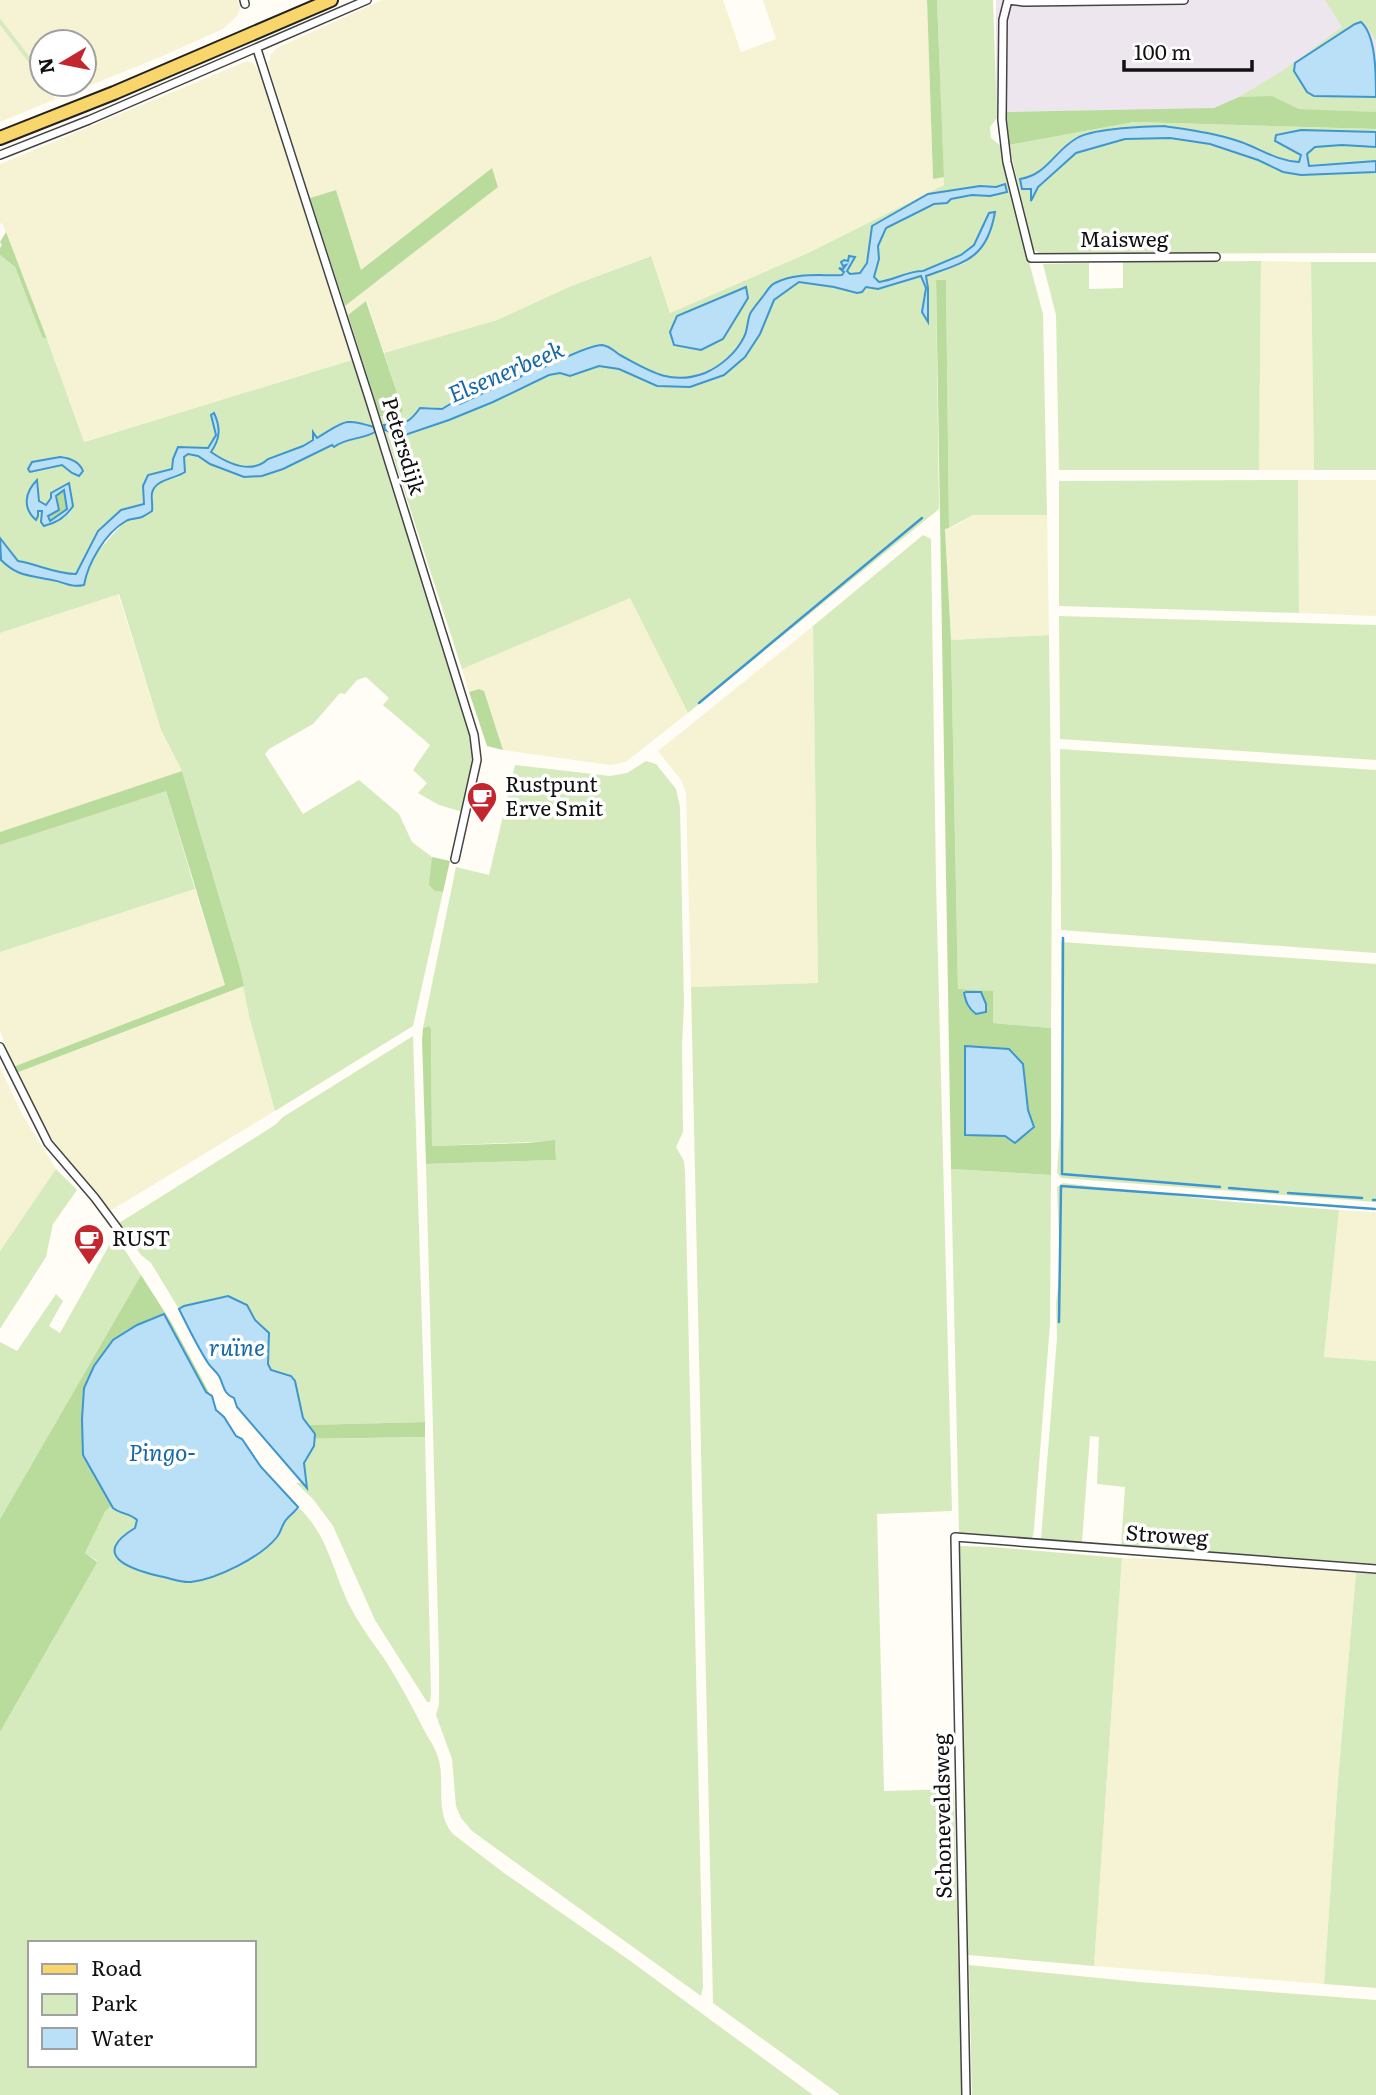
<svg xmlns="http://www.w3.org/2000/svg" width="1376" height="2095" viewBox="0 0 1376 2095" font-family="Literata,serif">
	<style>
		.industrial { fill: #eee6ef }
		.farmland { fill: #f6f3d4 }
		.green { fill: #d5ebbd; fill-rule: evenodd }
		.forest { fill: #b9dc9c; fill-rule: evenodd }
		.water { fill: #b9e0f7; stroke: #3f96cf; stroke-width: 2; fill-rule: evenodd }
		.lines { fill: none; stroke-linecap: round; stroke-linejoin: round }
		.stream { stroke: #3f96cf; stroke-width: 2.5 }
		.minor-casing { stroke: #444; stroke-width: 10 }
		.primary-casing { stroke: #222; stroke-width: 16 }
		.minor { stroke: #fff; stroke-width: 7 }
		.primary { stroke: #f9d66b; stroke-width: 12 }
		.labels { text-anchor: middle; stroke-width: 7; stroke-linejoin: round; paint-order: stroke }
		.street-label { font-size: 21px; fill: #111; stroke: #fff }
		.poi-label { font-size: 21px; fill: #111; stroke: #fff; text-anchor: start }
		.water-label { font-size: 23px; font-style: italic; fill: #1768a6; stroke: #fff }
	</style>
	<rect width="100%" height="100%" fill="#fffdf5"/>
	<path class="industrial" d="M996 0H1376V115L1075 111 996 112Z"/>
	<path class="farmland" d="M0 0H238L240 8 238 15 223 29 158 58 61 97 50 84H84V42H42V73L0 18Z
		M382 0H723L741 52 776 39 763 0H927L933 178 944 177V185L808 253 670 313 650 256 571 286 497 320 384 353 367 301 348 315 345 306 497 187 491 169 361 271 336 190 310 198 268 64 271 54 277 48Z
		M0 25 42 80V84H45L56 99 0 122Z
		M247 61 253 63 259 72 352 360 83 442 47 339 2 223 0 224V164Z
		M1261 261 1311 262 1314 470H1259Z
		M1298 480H1376V616L1299 613Z
		M973 515H1047L1049 635 951 640 945 529 955 526Z
		M118 594 161 730 182 771 0 832V633Z
		M630 597 688 713 627 761 618 764 609 765 503 750 484 691 479 689 469 692 462 669Z
		M813 626 818 983 691 987 686 793 681 780 658 751Z
		M195 889 225 985 13 1067 0 1030V952Z
		M244 986 249 1016 275 1111 110 1211 100 1196 58 1148 32 1105 16 1073Z
		M0 1067 22 1114 56 1169 0 1251Z
		M1339 1210 1376 1212V1361L1324 1358Z
		M1122 1558 1200 1560 1356 1573 1338 1780 1324 1984 1094 1966Z"/>
	<path class="green" d="M937 0H993L997 118 990 127 991 138 1001 146 1003 165 1043 314 1047 515H973L949 528 946 281 936 280 939 509 688 713 630 598 462 669 380 416 388 417 403 410 384 353 497 320 571 286 651 256 670 313 808 253 944 185ZM1004 184 990 196C952 193 920 211 886 228L878 246 879 259 874 277 879 282C895 280 907 271 923 272L961 255 974 245 989 213 995 212 965 263 925 276 928 288V321L922 312 926 288 921 275C913 277 906 280 898 283 884 287 869 284 857 293L834 287 799 282 774 300 760 334 724 375 657 386 619 369 599 366 570 376 560 373 549 375 493 402 402 436 388 430 386 425C403 425 410 422 420 408L430 407 442 409 452 403 460 405 492 389 497 384 516 380 535 367 542 368 591 346 610 347 618 354 658 375 680 378 700 375 717 368 726 360 744 337 750 313 805 274C818 276 830 276 842 276L845 272 840 269H843L854 258 847 271 850 274 860 273 867 263 872 226 928 194 980 186 996 187ZM748 298 723 338 701 350Z
		M1325 0H1376V41L1365 24 1361 22 1355 24 1298 60 1294 71 1307 92 1314 96 1376 97V112L1299 109 1272 96 1239 97 1285 69 1342 27Z
		M0 18 42 73V80L0 25Z
		M1134 122 1376 129V132L1275 141 1301 155 1299 163 1285 162 1244 143 1164 126 1115 129 1078 136 1057 154 1045 168 1033 177 1021 179 1031 189 1032 197 1038 187 1076 153 1125 139 1170 138 1210 144 1258 160 1282 172 1301 175 1376 172V253L1041 254 1033 249 1009 145Z
		M1342 145 1376 147V161L1309 166 1307 154 1315 147Z
		M0 255 15 267 42 337 47 339 84 442 352 360 373 426C343 417 342 422 316 438L314 434 313 440 303 446 268 459C251 476 227 463 210 452 220 439 220 428 214 414L211 416 216 435 208 448 201 449 189 447 173 459 172 469 164 470 143 486 145 504 121 510 98 531 76 574C56 573 38 564 18 561L0 538ZM60 457 72 473 62 465 39 471 32 462ZM35 482 37 484 36 490 39 501 46 505 51 498 69 483 73 506 69 514 51 524 43 518 42 511 38 510Z
		M1261 261 1259 470H1059L1056 315 1043 264 1089 263V289L1123 288V262Z
		M1311 262H1376V470H1314Z
		M375 432 472 743 473 757 463 812 439 805 418 793 427 783 413 770 430 745 383 705 389 698 366 677 357 680 345 694 340 693 313 724 269 749 265 754 303 814 359 780 399 814 412 842 432 857 435 891 443 892 413 1026 275 1111 249 1016 239 964 182 771 161 730 119 594 0 633V557L1 560 25 576 54 580 74 587 87 571 101 543 100 549 125 521 142 517 153 502 152 492 158 483 179 477 184 466V457L188 454 198 456 210 464 244 477 262 476 283 469 332 445 334 446C347 437 362 440 375 432Z
		M1298 480 1299 613 1059 606V481Z
		M923 535 931 539 936 882 952 1511 877 1514 884 1791 954 1789 962 2095H840L713 2003 691 987 818 983 813 626Z
		M1059 616 1376 625V760L1060 739Z
		M1049 635 1052 863 1051 1028 993 1023V991L958 990 951 640Z
		M1060 749 1376 770V953L1061 930Z
		M646 761 656 764 676 789 680 807 684 1004 682 1046 683 1132 676 1147 684 1161 685 1172 703 1987 701 1996 472 1831 461 1818 456 1806 452 1759 436 1715 439 1704V1658L426 1164 556 1160 555 1141 432 1146 431 1029 429 1026 423 1028 456 867 489 875 515 765 610 776 627 773Z
		M164 790 166 791 195 889 0 952V845Z
		M1061 942 1376 964V1202L1061 1178 1057 1173 1061 1116Z
		M413 1036 425 1422 307 1425 303 1421 302 1409 276 1372 271 1371 268 1364 269 1333 255 1320 247 1305 184 1306 179 1309 151 1263 141 1255 119 1223 275 1125 283 1117Z
		M56 1169 77 1190 53 1224 46 1257 0 1329V1251Z
		M951 1169 1051 1175 1050 1324 1034 1528 1033 1536 1029 1541 967 1536 959 1533Z
		M1063 1183 1223 1201 1339 1210 1324 1357 1376 1361V1566L1121 1547 1125 1487 1097 1484 1099 1437 1090 1436 1082 1542 1041 1539 1057 1338 1056 1303 1060 1271 1057 1187Z
		M115 1235 141 1275 0 1519V1342L17 1351 56 1294 63 1301 49 1326 60 1333Z
		M425 1437 431 1694 430 1702H427L375 1620 333 1526 313 1499 296 1483 306 1482C299 1457 312 1459 315 1439Z
		M111 1505C118 1515 129 1513 137 1520L135 1528 123 1535 151 1574 188 1582 234 1567 264 1550 282 1530 284 1523 290 1515 297 1511 298 1507C329 1535 333 1575 352 1610 362 1629 375 1645 387 1663 400 1684 412 1706 423 1728 428 1738 435 1747 438 1757 446 1782 434 1812 453 1834L504 1873 629 1960 813 2095H0V1732L97 1563 96 1560 85 1553 105 1512ZM30 1943H254V2065H30Z
		M960 1546 992 1547 1122 1558 1094 1966 968 1955Z
		M1356 1573 1376 1574V1988L1324 1984 1338 1780Z
		M969 1965 1139 1982 1376 2000V2095H972Z"/>
	<path class="forest" d="M927 0H937L944 177 933 179Z
		M1272 96 1299 109 1376 112V129L1134 122 1009 145 1006 112 1214 108 1239 97Z
		M492 168 498 187 345 306 310 198 336 190 361 270Z
		M6 232 47 339 42 337 15 267 0 255V248L2 245 0 242Z
		M936 280H946L949 528 945 529 951 640 958 989 993 991V1023L1051 1028V1175L951 1169ZM965 1046 1023 1064 1028 1110 1034 1127 1015 1142 1005 1136 966 1134Z
		M366 301 403 410 397 417 380 416 348 315Z
		M64 489 67 509 50 522 48 516 58 503 56 496Z
		M479 689 484 691 503 750 487 746 469 692Z
		M182 771 239 964 244 986 16 1073 13 1067 225 985 166 791 0 845V832Z
		M432 857 450 861 443 892 435 891 429 885Z
		M429 1026 431 1029 432 1146 527 1143 555 1140 556 1160 426 1164 422 1040 423 1028Z
		M141 1275 171 1322 212 1398 105 1512 85 1553 96 1561 97 1563 0 1732V1519Z
		M303 1418 307 1425 425 1422V1437L302 1439Z"/>
	<path class="water" d="M1361 22C1376 35 1376 74 1376 97L1314 96 1307 92 1294 71 1295 63 1355 24Z
		M1164 126C1190 130 1215 133 1241 142 1261 149 1277 161 1299 162L1301 155 1275 141 1276 135 1301 130 1376 132V147L1342 145 1315 147 1307 154 1309 166 1376 161V172L1301 175 1283 172 1258 160 1210 144 1170 138 1125 139 1076 153 1038 187 1031 201V189H1022L1020 179C1047 175 1054 151 1077 138 1093 128 1143 127 1164 126Z
		M1005 184 1007 192 990 196 972 195 951 199 947 203 934 204 886 228 878 246 879 259 874 277 879 282C895 280 907 271 923 271L961 255 974 245 989 213 995 212C987 259 965 262 926 276L928 288V322L922 312 926 288 921 276 878 289 866 287 862 292 857 293 834 287 799 282 774 300 760 334 745 357 724 375 690 387 657 386 619 369 599 366 570 376 560 373 549 375 493 402 449 420 402 436 385 430 384 425C403 424 408 425 420 408L442 409 452 403 460 404 492 389 497 384 516 380 535 366 542 368C557 362 588 345 602 345 610 346 614 351 620 355 649 371 671 386 705 373 721 366 736 353 744 337 748 330 747 319 751 312 755 306 760 300 764 295 767 291 770 285 775 283 796 272 820 276 842 275L844 272 839 268 843 269 846 265 843 266 841 262 844 260 848 261 849 256 855 257 847 271 850 274 860 273 867 263 872 226 928 194 980 186 996 187Z
		M746 287 748 298 723 339 701 350 674 345 670 332 677 316Z
		M214 413C221 428 220 439 211 452 227 463 251 475 268 459L303 446 313 440V432L317 438C344 422 343 417 374 427L375 432C362 440 347 437 334 447L332 445 283 469 262 476 244 477 210 464 198 456 188 454 184 457 185 472C175 479 155 479 152 493 151 499 153 505 152 511 149 513 146 515 142 517 137 519 131 518 126 521 105 533 88 563 84 585 70 588 65 582 52 580 30 575 18 577 1 560L0 538 18 561C37 564 56 574 76 574L98 531 121 510 144 504 143 486 148 475 172 469 173 459 178 447 208 448 216 435 211 415Z
		M60 457C70 458 79 461 83 471L79 476 72 473 62 465 30 472 28 469 32 462Z
		M37 480 39 501 46 505 51 498V493L69 483 73 506C67 516 56 523 44 526L41 522 42 511H38V516L36 520C22 508 25 492 37 480ZM64 490 67 509 50 521 48 516 59 510 56 496Z
		M966 992H981L986 1004V1012L976 1014C968 1008 966 1002 964 993Z
		M965 1046 1009 1049 1023 1064 1028 1110 1034 1127 1015 1143 1005 1136 965 1135Z
		M228 1296 247 1305 255 1320 269 1333 268 1364 271 1370 291 1376 295 1381 303 1418 315 1434 314 1446 304 1463 307 1488 237 1407 234 1398C223 1394 224 1385 219 1376 216 1371 211 1368 208 1363 197 1346 188 1327 179 1309L184 1306Z
		M164 1314 206 1392 212 1396 216 1410 224 1417 236 1436 242 1439 261 1467 298 1507C295 1513 287 1516 284 1523 281 1528 281 1532 277 1537 261 1557 217 1579 191 1582 181 1583 170 1578 159 1576 129 1569 90 1555 135 1528L137 1520C130 1513 120 1514 113 1508L83 1455 82 1419 84 1388 94 1366 113 1340 137 1325Z"/>
	<g class="lines">
		<path class="stream" d="M699 703 922 518
			M1063 938 1062 1174 1220 1187
			M1229 1188 1278 1192
			M1288 1193 1362 1198
			M1373 1200H1376
			M1059 1322 1061 1186 1375 1209"/>
		<g class="minor-casing">
			<path id="minor" d="M244 0 245 4
				M1184 0 1024 2 1008 0 1003 20 1002 120 1007 162 1031 258 1216 257
				M257 49 370 401 474 735 477 760 455 859
				M0 155 89 120 367 0
				M0 1047 48 1143 95 1198 118 1229
				M966 2095 955 1537 1376 1569"/>
		</g>
		<g class="primary-casing">
			<path id="primary" d="M0 138 114 93 331 0"/>
		</g>
		<use href="#minor" class="minor"/>
		<use href="#primary" class="primary"/>
	</g>
	<defs>
		<g id="cafe-pin" transform="scale(1.575)"><path d="M0 17L-7.5 6A9.5 9.5 0 1 1 7.5 6Z" fill="#c4262e" stroke="#fff"/><path d="M-5.5-4.5H6V0H3Q3 3.5 0 3.5H-2.5Q-5.5 3.5-5.5 0ZM3-3.2v2h1.7v-2ZM-6 4.5H4V6H-6Z" fill="#fff"/></g>
	</defs>
	<g fill-rule="evenodd">
		<use href="#cafe-pin" x="482" y="797"/>
		<use href="#cafe-pin" x="89" y="1239"/>
	</g>
	<g class="labels">
		<g class="street-label">
			<text x="1124" y="247">Maisweg</text>
			<text transform="translate(403 446) rotate(73)" y="7">Petersdijk</text>
			<text transform="translate(1167 1536) rotate(4)" y="7">Stroweg</text>
			<text transform="translate(943 1816) rotate(-91)" y="7">Schoneveldsweg</text>
		</g>
		<g class="poi-label">
			<text x="505" y="792">Rustpunt<tspan x="505" dy="24">Erve Smit</tspan></text>
			<text x="112" y="1246">RUST</text>
		</g>
		<g class="water-label">
			<text transform="translate(506 372) rotate(-23)" y="8">Elsenerbeek</text>
			<text x="237" y="1356">ruïne</text>
			<text x="162" y="1461">Pingo-</text>
		</g>
	</g>
	<rect x="28" y="1941" width="228" height="126" fill="#ffffff" stroke="#a0a0a0" stroke-width="2"/>
	<rect x="42" y="1964" width="35" height="10" fill="#f9d66b" stroke="#a0a0a0" stroke-width="2"/>
	<text x="91" y="1976" font-size="21" fill="#111111">Road</text>
	<rect x="42" y="1994" width="35" height="21" fill="#d5ebbd" stroke="#a0a0a0" stroke-width="2"/>
	<text x="91" y="2011" font-size="21" fill="#111111">Park</text>
	<rect x="42" y="2028" width="35" height="21" fill="#b9e0f7" stroke="#a0a0a0" stroke-width="2"/>
	<text x="91" y="2046" font-size="21" fill="#111111">Water</text>
	<g transform="translate(63 63) rotate(260)"><circle r="33" fill="#ffffff" stroke="#a0a0a0" stroke-width="2"/>
	<path d="M0-5L12 26L0 18L-12 26Z" fill="#c4262e"/>
	<text y="-10" font-size="19" font-weight="bold" text-anchor="middle" fill="#111111">N</text>
	</g>
	<path d="M1124 60v10h128v-10" fill="none" stroke="#111111" stroke-width="3.5"/>
	<text x="1134" y="60" font-size="21" fill="#111111" stroke="#ffffff" stroke-width="5" paint-order="stroke">100 m</text>
</svg>
